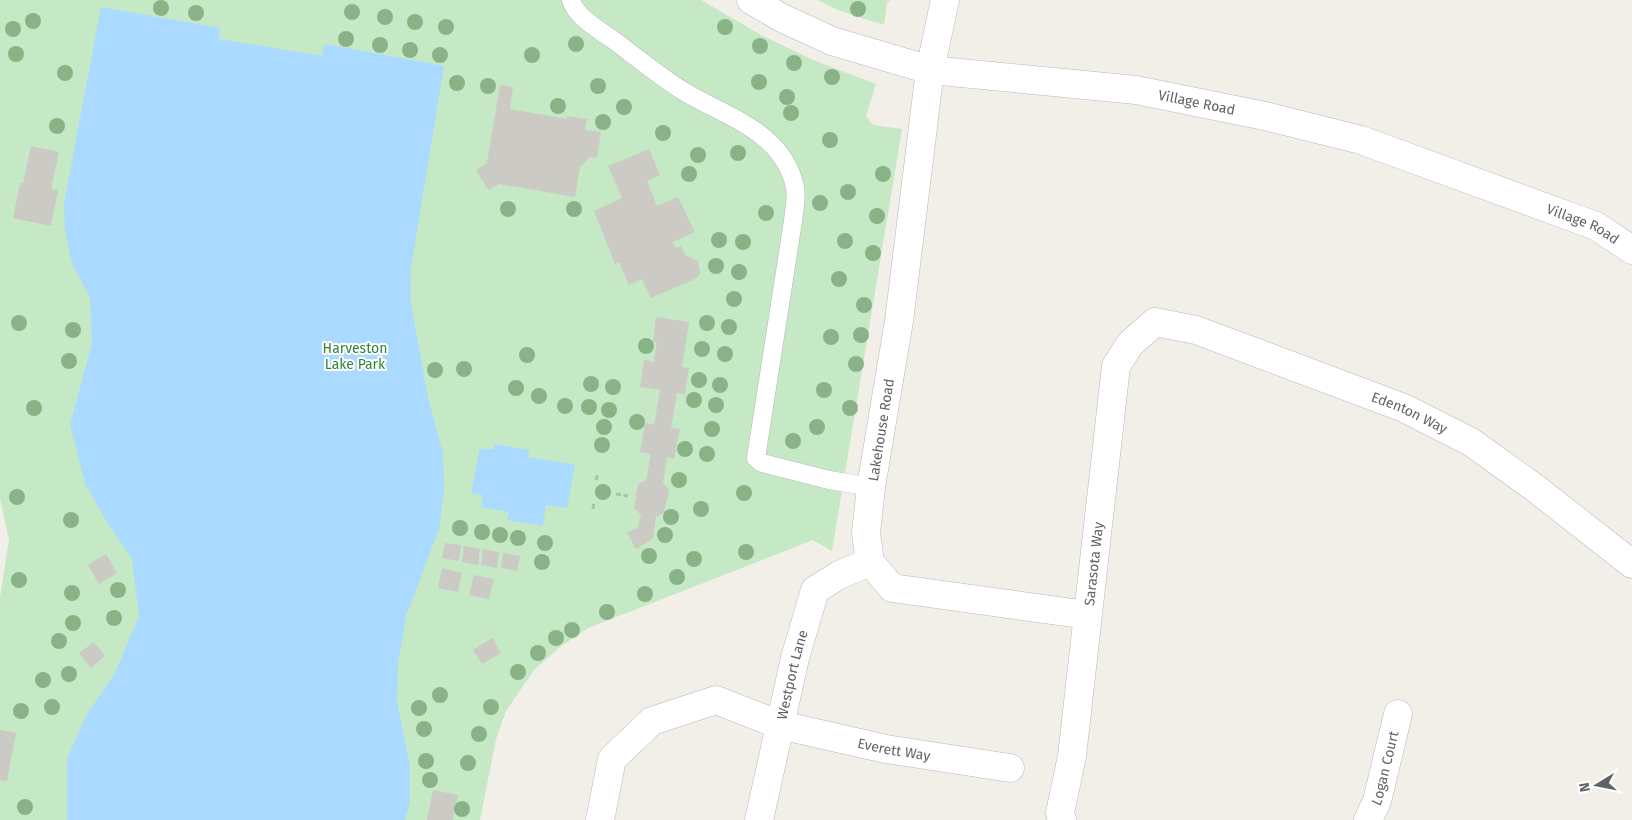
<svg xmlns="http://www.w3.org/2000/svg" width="1632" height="820" viewBox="0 0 1632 820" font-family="'Fira Sans',sans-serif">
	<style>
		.green { fill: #c5e8c5 }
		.water { fill: #aadaff }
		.building { fill: #cccac5 }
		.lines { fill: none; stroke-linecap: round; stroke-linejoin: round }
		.service-casing { stroke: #b5b8bc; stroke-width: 19 }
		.minor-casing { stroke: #b5b8bc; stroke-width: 29 }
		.tertiary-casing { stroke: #b5b8bc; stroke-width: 29 }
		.path { stroke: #9cc7a9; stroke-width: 3; stroke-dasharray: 5 2.5; stroke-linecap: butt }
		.service { stroke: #fff; stroke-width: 18 }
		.minor { stroke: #fff; stroke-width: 28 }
		.tertiary { stroke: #fff; stroke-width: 28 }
		.tree { fill: #89b387 }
		.labels { text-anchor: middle; stroke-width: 4; stroke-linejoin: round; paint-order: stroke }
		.street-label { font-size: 14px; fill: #5f6368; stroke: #fff }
		.park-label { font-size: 14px; fill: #348238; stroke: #fff }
	</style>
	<rect width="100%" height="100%" fill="#f1efe8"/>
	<path class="green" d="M0 0H701L761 35 813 60 876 84 866 116 873 125 902 129 832 551 813 540 588 628 560 647 534 670 506 711 496 739 480 820H0V597L9 540 0 499Z
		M818 0H891L887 2 884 25 838 10Z"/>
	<path class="water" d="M101 7 220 28 219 39 322 56 324 44 444 66 411 267 410 298 428 398 443 453 444 489 439 529 406 616 398 664 397 701 410 766V802L405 820H67V759L87 714 114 675 139 616 132 559 107 522 86 486 70 425 92 343 90 298 72 263 65 230 64 203Z
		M495 444 529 450 528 457 575 465 567 508 546 505 543 526 507 520 509 512 481 507 483 495 471 493 480 448 493 450Z"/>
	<path class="building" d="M500 85 513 87 510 109 567 119V116L587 119 585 130 601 132 597 158 590 157 580 167 575 197 499 184 488 190 476 170 487 163Z
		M31 146 59 152 51 189 58 190 51 226 13 218 20 183H23Z
		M649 149 660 175 647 181 657 206 678 197 695 232 673 242 676 248 681 246 685 255 698 261 700 273 697 278 651 298 642 279 629 285 619 262 615 264 594 211 622 198 608 166Z
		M656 317 689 322 682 367 689 368 685 395 677 393 671 428 680 429 674 459 667 457 663 483 669 490 664 513 656 517 653 539 636 549 627 533 638 527 641 515 634 508 638 484 646 480 651 454 640 452 645 423 654 425 660 390 640 387 644 360 654 362 657 342H653Z
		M445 543 461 545 459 561 442 558Z
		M464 546 480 549 478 565 462 562Z
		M483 549 499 552 497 568 481 565Z
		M503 553 520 556 517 571 501 568Z
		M106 554 117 573 99 584 88 565Z
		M442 568 462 573 458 592 438 588Z
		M474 575 494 579 489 599 469 595Z
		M492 638 501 653 482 664 473 650Z
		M94 642 105 656 91 668 79 653Z
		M0 730 16 733 7 781 0 780Z
		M433 790 458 795 453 820H427Z"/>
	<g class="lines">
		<g class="service-casing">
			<path id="service" d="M571 0C576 17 598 29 612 39 635 56 658 75 683 91 726 117 783 131 795 187 797 197 794 211 793 221L756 458 762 463 829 480 871 487"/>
		</g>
		<g class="minor-casing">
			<g id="minor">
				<path d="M945 0 930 70 899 321 871 487 866 533 870 562 892 588 1087 615"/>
				<path id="s1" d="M600 820 612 759 652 721 716 700 780 725 886 749 1010 768"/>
				<path id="s2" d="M759 820 795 658 815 590 839 575 870 562"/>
				<path id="s3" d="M1062 820 1060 813 1072 756 1116 366 1130 344 1155 322 1196 330 1404 408 1471 442 1535 488 1632 564"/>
				<path id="s4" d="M1368 820 1377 801 1398 714"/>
			</g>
		</g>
		<g class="tertiary-casing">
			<g id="tertiary">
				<path id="s5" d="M751 0 782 18 832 41 930 70 1136 90 1265 116 1361 140 1596 226 1632 250"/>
			</g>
		</g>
		<path class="path" d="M596 480 598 473
			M616 494 628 496
			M593 509 594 502"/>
		<use href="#service" class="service"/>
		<use href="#minor" class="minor"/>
		<use href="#tertiary" class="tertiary"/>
	</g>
	<g class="tree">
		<circle cx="161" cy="8" r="8"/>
		<circle cx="858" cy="9" r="8"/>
		<circle cx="352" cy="12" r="8"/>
		<circle cx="196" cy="13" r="8"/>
		<circle cx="385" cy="17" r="8"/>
		<circle cx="33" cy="21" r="8"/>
		<circle cx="415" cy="22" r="8"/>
		<circle cx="446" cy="27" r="8"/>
		<circle cx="725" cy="27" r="8"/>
		<circle cx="13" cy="29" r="8"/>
		<circle cx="346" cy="39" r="8"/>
		<circle cx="576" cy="44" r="8"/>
		<circle cx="380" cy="45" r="8"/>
		<circle cx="760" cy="46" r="8"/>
		<circle cx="410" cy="50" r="8"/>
		<circle cx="16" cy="54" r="8"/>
		<circle cx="440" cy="55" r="8"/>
		<circle cx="532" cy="55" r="8"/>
		<circle cx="794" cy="63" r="8"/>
		<circle cx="65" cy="73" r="8"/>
		<circle cx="832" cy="77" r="8"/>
		<circle cx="759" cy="82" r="8"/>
		<circle cx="457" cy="83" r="8"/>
		<circle cx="488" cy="86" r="8"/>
		<circle cx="598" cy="86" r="8"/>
		<circle cx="787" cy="97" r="8"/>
		<circle cx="558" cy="106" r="8"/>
		<circle cx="624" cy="107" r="8"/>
		<circle cx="791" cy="113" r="8"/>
		<circle cx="603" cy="122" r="8"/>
		<circle cx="57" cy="126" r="8"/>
		<circle cx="663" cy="133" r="8"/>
		<circle cx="830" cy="140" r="8"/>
		<circle cx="738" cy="153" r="8"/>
		<circle cx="698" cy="155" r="8"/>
		<circle cx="689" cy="174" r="8"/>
		<circle cx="883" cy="174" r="8"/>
		<circle cx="848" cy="192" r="8"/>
		<circle cx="820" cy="203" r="8"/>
		<circle cx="508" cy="209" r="8"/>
		<circle cx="574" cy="209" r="8"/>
		<circle cx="766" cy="213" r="8"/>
		<circle cx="877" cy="216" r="8"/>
		<circle cx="719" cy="240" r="8"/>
		<circle cx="845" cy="241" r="8"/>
		<circle cx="743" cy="242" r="8"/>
		<circle cx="873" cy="253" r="8"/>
		<circle cx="716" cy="266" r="8"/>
		<circle cx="739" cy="272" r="8"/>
		<circle cx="839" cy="279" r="8"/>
		<circle cx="734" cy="299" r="8"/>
		<circle cx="864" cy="305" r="8"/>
		<circle cx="19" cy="323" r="8"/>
		<circle cx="707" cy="323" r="8"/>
		<circle cx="729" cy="327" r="8"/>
		<circle cx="73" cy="330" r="8"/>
		<circle cx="861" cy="335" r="8"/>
		<circle cx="831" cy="337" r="8"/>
		<circle cx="646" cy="346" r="8"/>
		<circle cx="702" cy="349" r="8"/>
		<circle cx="725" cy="354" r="8"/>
		<circle cx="527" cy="355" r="8"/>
		<circle cx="69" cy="361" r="8"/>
		<circle cx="856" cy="364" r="8"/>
		<circle cx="464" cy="369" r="8"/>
		<circle cx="435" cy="370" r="8"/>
		<circle cx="699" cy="380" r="8"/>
		<circle cx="591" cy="384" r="8"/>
		<circle cx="720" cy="385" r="8"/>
		<circle cx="613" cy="387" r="8"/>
		<circle cx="516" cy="388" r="8"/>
		<circle cx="824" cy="390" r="8"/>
		<circle cx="539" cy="396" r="8"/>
		<circle cx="694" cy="400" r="8"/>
		<circle cx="716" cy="405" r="8"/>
		<circle cx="565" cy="406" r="8"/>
		<circle cx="589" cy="407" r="8"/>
		<circle cx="34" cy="408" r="8"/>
		<circle cx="850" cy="408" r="8"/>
		<circle cx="609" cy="410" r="8"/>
		<circle cx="637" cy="422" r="8"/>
		<circle cx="604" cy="427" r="8"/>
		<circle cx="817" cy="427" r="8"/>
		<circle cx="712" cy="429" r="8"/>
		<circle cx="793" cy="441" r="8"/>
		<circle cx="602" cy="445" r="8"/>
		<circle cx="685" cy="449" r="8"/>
		<circle cx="707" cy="454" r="8"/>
		<circle cx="679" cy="480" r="8"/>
		<circle cx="603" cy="492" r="8"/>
		<circle cx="744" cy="493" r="8"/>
		<circle cx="17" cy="497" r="8"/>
		<circle cx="701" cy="509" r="8"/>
		<circle cx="671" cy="517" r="8"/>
		<circle cx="71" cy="520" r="8"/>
		<circle cx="460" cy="528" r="8"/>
		<circle cx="482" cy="532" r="8"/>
		<circle cx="500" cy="535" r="8"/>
		<circle cx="665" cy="535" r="8"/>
		<circle cx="518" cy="538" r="8"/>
		<circle cx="545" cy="543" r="8"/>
		<circle cx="746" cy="552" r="8"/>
		<circle cx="649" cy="556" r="8"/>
		<circle cx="694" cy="559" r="8"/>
		<circle cx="542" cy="562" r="8"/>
		<circle cx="677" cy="577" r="8"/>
		<circle cx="19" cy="580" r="8"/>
		<circle cx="118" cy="590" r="8"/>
		<circle cx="72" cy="593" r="8"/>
		<circle cx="645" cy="594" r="8"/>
		<circle cx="607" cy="612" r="8"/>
		<circle cx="114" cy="618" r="8"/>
		<circle cx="73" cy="623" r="8"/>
		<circle cx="572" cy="630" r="8"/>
		<circle cx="556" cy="638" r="8"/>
		<circle cx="59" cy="641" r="8"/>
		<circle cx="538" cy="653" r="8"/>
		<circle cx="518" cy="672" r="8"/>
		<circle cx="69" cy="674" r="8"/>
		<circle cx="43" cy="680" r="8"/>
		<circle cx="440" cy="695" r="8"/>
		<circle cx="52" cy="707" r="8"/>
		<circle cx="491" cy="707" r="8"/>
		<circle cx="419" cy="708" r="8"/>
		<circle cx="21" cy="711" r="8"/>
		<circle cx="424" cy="729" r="8"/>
		<circle cx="479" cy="734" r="8"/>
		<circle cx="426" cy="761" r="8"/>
		<circle cx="468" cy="763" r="8"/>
		<circle cx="430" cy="780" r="8"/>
		<circle cx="25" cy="807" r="8"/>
		<circle cx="462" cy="809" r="8"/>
	</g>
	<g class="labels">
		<g class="street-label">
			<text dy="5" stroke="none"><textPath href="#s5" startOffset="462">Village Road</textPath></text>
			<text dy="5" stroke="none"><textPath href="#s5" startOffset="868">Village Road</textPath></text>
			<text dy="5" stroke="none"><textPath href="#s3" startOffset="788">Edenton Way</textPath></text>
			<text transform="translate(881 430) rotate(-81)" y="5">Lakehouse Road</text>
			<text dy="5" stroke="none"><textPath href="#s3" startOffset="259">Sarasota Way</textPath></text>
			<text dy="5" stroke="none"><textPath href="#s2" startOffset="149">Westport Lane</textPath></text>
			<text dy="5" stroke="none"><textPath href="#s1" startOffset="370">Everett Way</textPath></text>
			<text dy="5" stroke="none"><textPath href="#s4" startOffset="55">Logan Court</textPath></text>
		</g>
		<g class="park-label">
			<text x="355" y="353">Harveston<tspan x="355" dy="16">Lake Park</tspan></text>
		</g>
	</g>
	<g transform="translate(1597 785) rotate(260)" stroke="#ffffff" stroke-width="4" paint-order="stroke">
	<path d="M0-4L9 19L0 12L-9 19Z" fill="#5f6368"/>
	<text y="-8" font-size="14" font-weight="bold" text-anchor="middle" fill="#5f6368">N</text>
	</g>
</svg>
